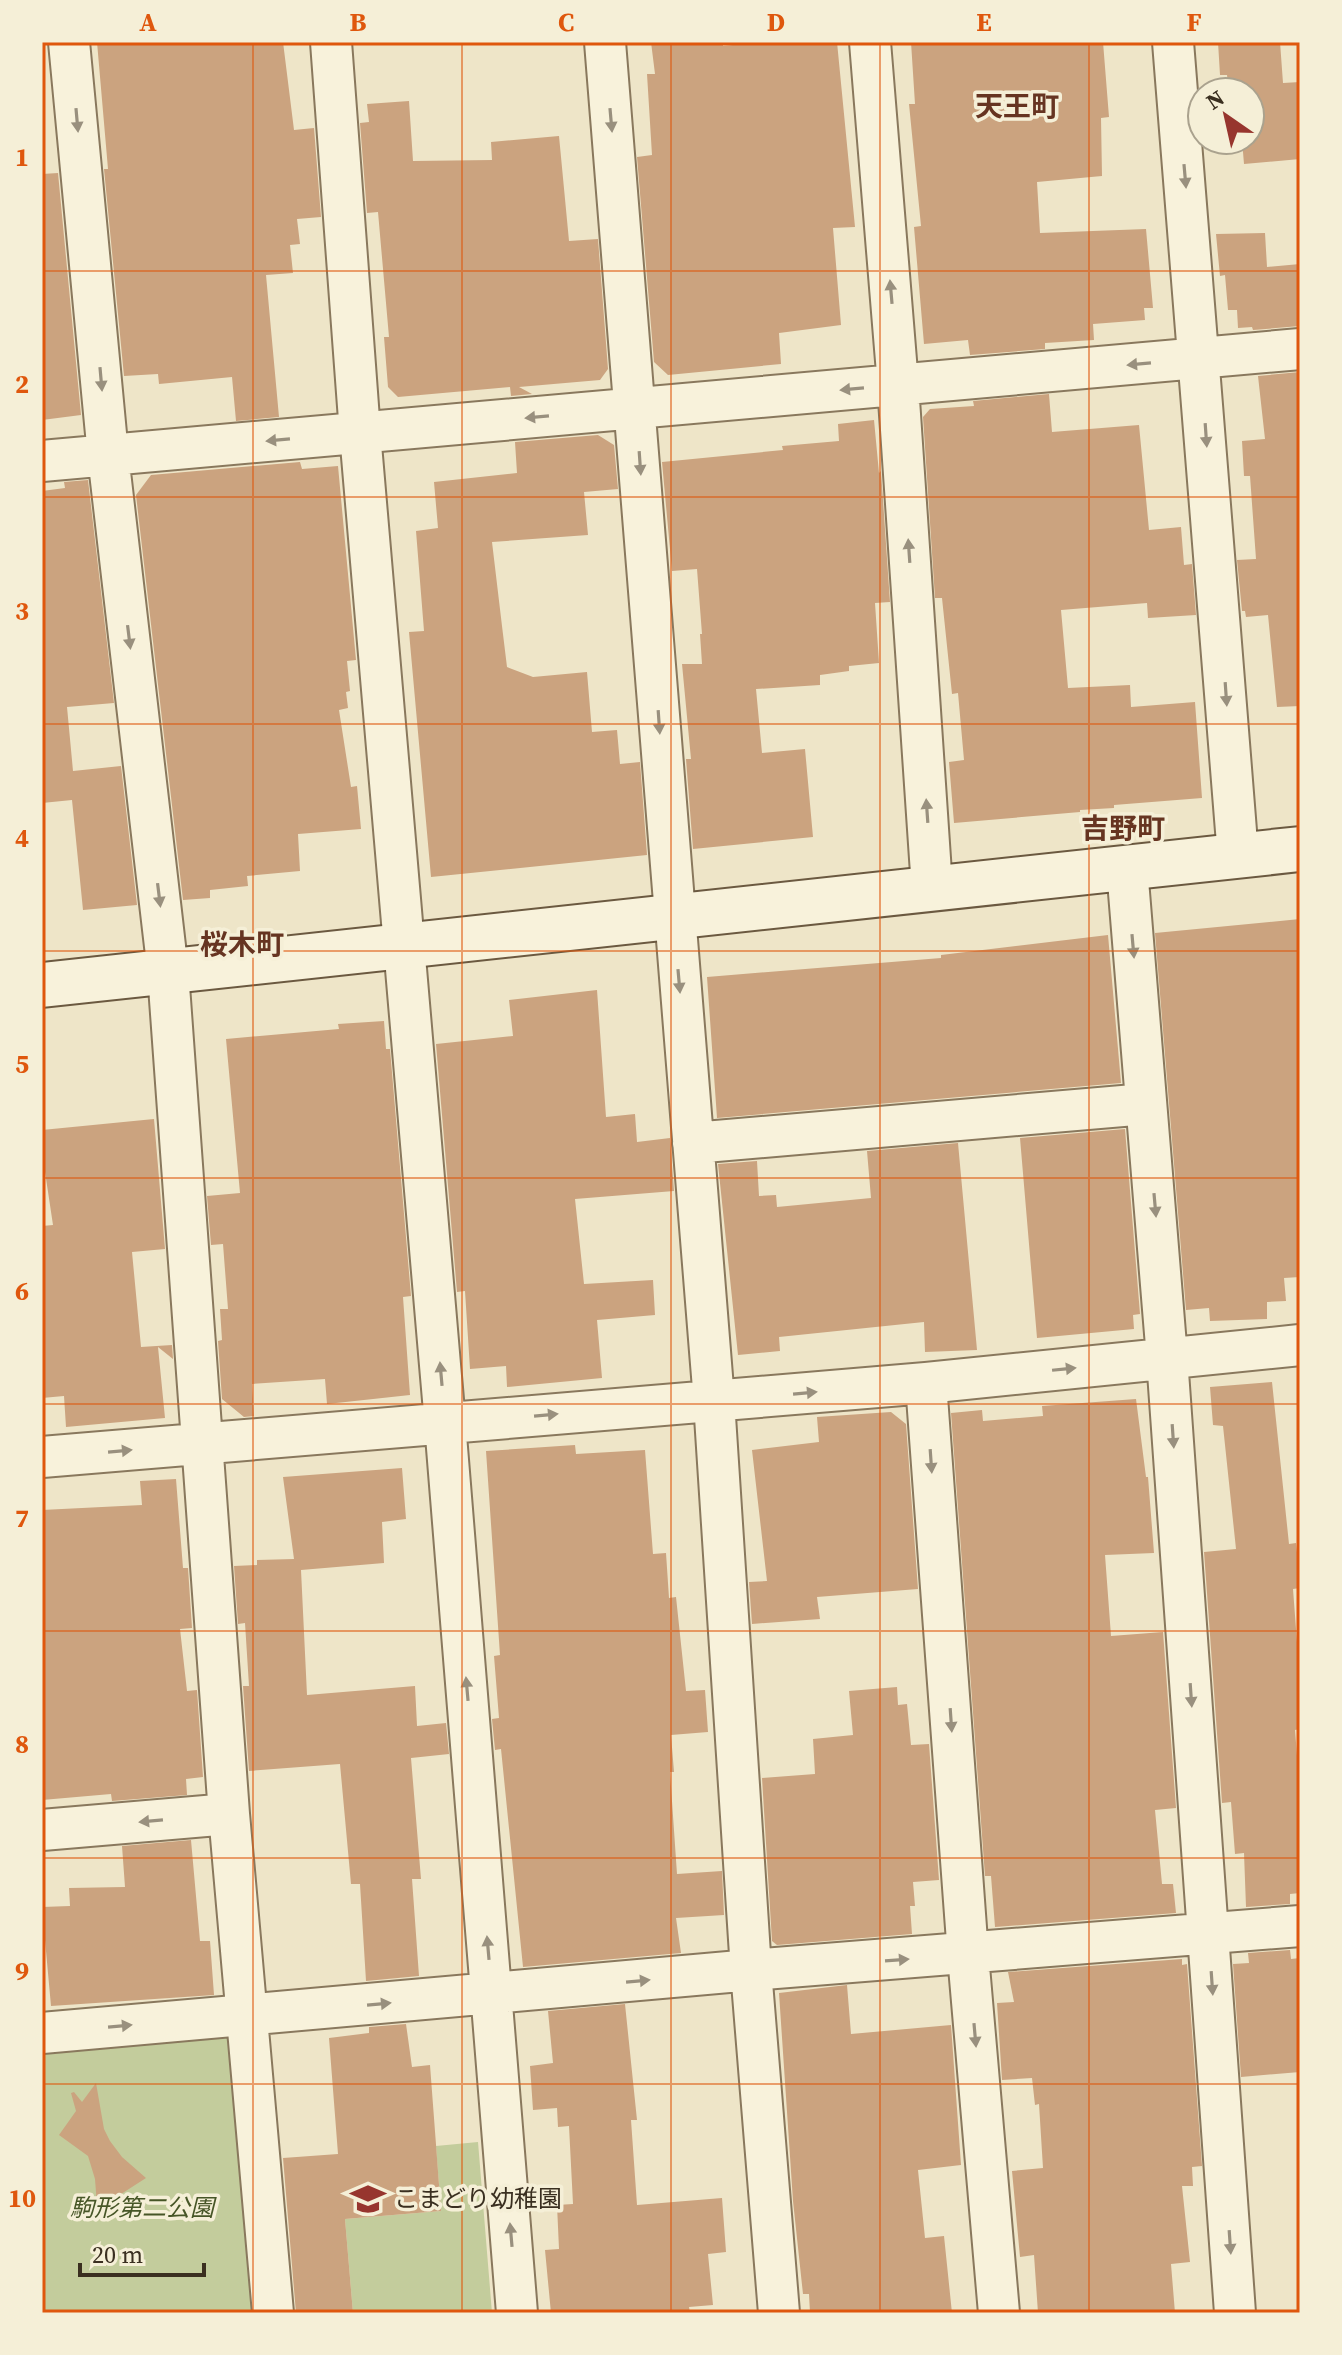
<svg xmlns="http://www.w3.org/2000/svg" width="1342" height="2355" viewBox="0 0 1342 2355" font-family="'Source Serif 4','Noto Sans JP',serif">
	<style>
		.green { fill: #c3cc9c }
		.building { fill: #cba37f }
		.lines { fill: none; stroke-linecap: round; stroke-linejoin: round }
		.street-casing { stroke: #89785d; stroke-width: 44 }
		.secondary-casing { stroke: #6b5940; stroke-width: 48 }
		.street { stroke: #f8f2db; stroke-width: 40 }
		.secondary { stroke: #f8f2db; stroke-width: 44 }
		.oneway { fill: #99907e }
		.grid { fill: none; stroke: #df570d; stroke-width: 2; stroke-opacity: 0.55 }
		.labels { text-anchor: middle; stroke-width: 7; stroke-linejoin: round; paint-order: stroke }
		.poi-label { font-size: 24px; fill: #3a2f20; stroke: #f5efd7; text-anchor: start }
		.park-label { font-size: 24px; font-style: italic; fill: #475627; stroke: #f5efd7 }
		.quarter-label { font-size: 28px; font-weight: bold; fill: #663421; stroke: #f5efd7 }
		.neatline { fill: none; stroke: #df570d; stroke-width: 3 }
		.grid-label { font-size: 26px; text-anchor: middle; font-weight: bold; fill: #df570d }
	</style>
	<rect width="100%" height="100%" fill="#eee5c8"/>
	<path class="green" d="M229 2035 253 2313H42V2052Z
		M478 2142 492 2313H353L345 2219 441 2211 436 2146Z"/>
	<path class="building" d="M97 42H283L294 130 314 128 321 217 297 219 300 244 290 245 293 273 266 275 279 417 236 421 232 377 159 384 158 374 124 376 104 169H108Z
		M651 42H723V46L761 42H837L855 227 833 228 841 325 779 333 781 364 668 375 654 362 637 157 652 155 647 74H655Z
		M911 42H1103L1109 117 1101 118 1102 176 1037 182 1040 233 1146 229 1153 308H1144L1145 320 1093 324 1094 340 1045 343V349L970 355 968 340 924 344 914 227 921 226 909 104H915Z
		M1218 42H1280L1283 83 1300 82V159L1244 164 1242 140H1250V92H1229L1227 75H1220Z
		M409 101 413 161 492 160 491 142 559 136 569 241 598 239 608 369 600 380 519 387 532 394 511 396 510 387 398 397 388 387 384 337H389L378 212 367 213 360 123 369 122 367 104Z
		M58 173 81 415 42 420V174Z
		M1265 233 1267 267 1300 264V326L1253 330 1252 327 1238 328 1237 310H1228L1225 275 1220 276 1216 234Z
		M1300 372V706L1277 707 1268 615 1246 617 1245 611H1242L1237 560 1256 559 1250 476H1244L1242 441 1265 439 1258 376Z
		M1049 394 1052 432 1139 425 1149 530 1181 527 1184 565 1192 564 1196 615 1148 618 1147 603 1061 610 1068 688 1130 685 1131 707 1195 702 1202 798 1114 805V808L1080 810V812L954 823 949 762 964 760 958 693 952 694 942 598H935L923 417 930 409 974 406 973 401Z
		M874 420 879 473 881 471 890 602 875 603 879 663 849 666V671L820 675V685L756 689 762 753 805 749 813 837 693 849 686 759H691L682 664H702L700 634H702L697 569 672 571 662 462 783 450 782 446 839 441 838 424Z
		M598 435 614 445 618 489 584 492 588 535 492 542 502 626 507 667 533 677 587 672 592 732 617 730 620 764 640 762 647 855 431 877 409 632 424 631 416 531 438 528 434 482 517 473 515 442Z
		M300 462 302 469 338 466 356 660 347 661 350 691 346 692 348 708 339 710 351 787 357 786 361 829 298 834 300 871 247 876 248 886 210 890V898L183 900 136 495 151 475Z
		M88 480 114 703 67 707 73 771 121 766 137 905 83 910 72 800 42 803V491L65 488 64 482Z
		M1300 919V1277L1284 1278 1286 1301 1267 1302V1319L1210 1321 1209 1308 1186 1310 1155 933Z
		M1108 935 1121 1083 717 1118 707 977 941 958V955Z
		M597 990 606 1117 635 1114 637 1142 670 1138 674 1191 575 1199 584 1284 653 1280 655 1315 597 1320 602 1378 507 1387 506 1366 470 1369 465 1291 457 1292 436 1044 513 1036 509 1000Z
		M384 1021 386 1049H390L411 1296 403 1297 410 1395 327 1404 325 1379 252 1384 254 1416 244 1417 222 1399 218 1341 222 1340 220 1309H228L223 1244 211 1245 207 1196 240 1193 226 1039 339 1029 338 1024Z
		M154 1119 165 1249 132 1252 141 1347 172 1345 173 1359 158 1347 165 1418 66 1427 64 1396 42 1398V1226L53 1225 42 1152V1130Z
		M1125 1129 1140 1314 1133 1315 1134 1329 1037 1338 1020 1138Z
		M958 1143 977 1350 925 1352 924 1322 779 1337 780 1351 738 1355 718 1164 757 1161 759 1196 776 1195 777 1207 871 1198 867 1151Z
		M1272 1382 1289 1544 1296 1543 1300 1580V1588L1293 1589 1300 1682V1729L1295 1730 1300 1793V1893L1290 1894V1904L1246 1907 1244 1853 1235 1854 1231 1802 1222 1803 1206 1579 1204 1552 1236 1549 1223 1426 1213 1425 1210 1387Z
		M1136 1399 1146 1477H1148L1154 1553 1105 1555 1111 1636 1163 1632 1176 1808 1155 1810 1162 1884H1173L1176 1913 995 1927 991 1876H985L951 1413 982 1410 983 1421 1043 1416 1042 1406Z
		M891 1412 906 1424 918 1589 817 1597 820 1619 752 1624 749 1582 767 1581 752 1450 819 1442 817 1417Z
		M575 1445 576 1454 645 1450 653 1554 666 1553 669 1598 676 1597 686 1691 705 1690 708 1732 671 1735 674 1772H670L677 1874 722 1871 724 1915 676 1918 681 1953 523 1967 501 1749 495 1750 492 1719 499 1718 494 1656 500 1655 486 1451Z
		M402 1468 406 1519 382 1522 384 1563 301 1570 307 1695 415 1686 417 1726 446 1723 449 1754 411 1758 421 1879H412L419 1976 366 1981 360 1884H351L340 1764 249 1771 243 1686H249L245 1623 238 1624 234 1566 257 1565V1560L294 1559 283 1477Z
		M176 1479 183 1568H188L192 1628 180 1629 187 1691 197 1690 203 1777 186 1779 187 1795 112 1801 111 1794 42 1800V1510L142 1505 140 1481Z
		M897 1687 898 1705 907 1704 911 1745 929 1744 939 1880 913 1882 915 1906H910L912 1934 777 1945 772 1941 762 1778 815 1774 813 1739 853 1735 849 1691Z
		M191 1840 200 1941H210L214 1995 51 2006 42 1907 70 1906 69 1888 125 1887 122 1846Z
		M1290 1950 1291 1959 1300 1958V2072L1241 2077 1233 1964 1249 1963 1248 1953Z
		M1182 1959V1965L1187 1964 1202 2166 1192 2167 1193 2186H1182L1190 2262 1171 2264 1175 2313H1038L1034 2255 1020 2257 1012 2171 1043 2168 1039 2104 1035 2105 1032 2078 1002 2080 997 2003 1014 2002 1008 1972Z
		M847 1985 851 2034 951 2025 961 2165 918 2170 925 2238 944 2236 952 2313H810L809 2294H803L793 2201 779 1993Z
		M625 2004 637 2120H631L637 2205 722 2198 726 2252 708 2254 713 2305 689 2307 690 2313H551L545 2250 559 2249 557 2205 573 2204 569 2126 558 2127 557 2108 533 2110 530 2066 553 2063 548 2011Z
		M406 2024 412 2067 430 2065 441 2211 345 2219 353 2313H296L283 2158 338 2154 329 2038 369 2033V2027Z
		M96 2083 104 2129 110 2141 122 2157 146 2178 118 2196 97 2205 95 2179 88 2156 59 2135 76 2111 71 2093 74 2092 82 2102Z"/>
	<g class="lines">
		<g class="street-casing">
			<path id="street" d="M69 42 108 455 168 972 229 1814 273 2313
				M331 42 360 433 445 1423 517 2313
				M605 42 714 1401 751 1970 779 2313
				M870 42 898 385 932 888
				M1173 42 1238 856
				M42 461 1300 349
				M1127 868 1167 1358 1235 2313
				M693 1143 1146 1104
				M926 1383 968 1955 999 2313
				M42 1457 926 1383 1300 1345
				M42 1830 229 1814
				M42 2033 751 1970 1300 1926"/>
		</g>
		<g class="secondary-casing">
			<path id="secondary" d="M42 985 1300 849"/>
		</g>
		<use href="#street" class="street"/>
		<use href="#secondary" class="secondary"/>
	</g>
	<defs><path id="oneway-solid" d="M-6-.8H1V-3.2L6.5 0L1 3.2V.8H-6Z" transform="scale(2)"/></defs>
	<g class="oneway">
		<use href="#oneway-solid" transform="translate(77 120) rotate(85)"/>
		<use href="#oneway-solid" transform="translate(611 120) rotate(85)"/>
		<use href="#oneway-solid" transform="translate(1185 176) rotate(85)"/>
		<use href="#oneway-solid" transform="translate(891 292) rotate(-95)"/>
		<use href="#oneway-solid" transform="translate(1139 364) rotate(175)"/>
		<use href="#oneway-solid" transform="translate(101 379) rotate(85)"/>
		<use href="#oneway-solid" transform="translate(852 389) rotate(175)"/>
		<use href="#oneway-solid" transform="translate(537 417) rotate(175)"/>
		<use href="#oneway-solid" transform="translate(1206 435) rotate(86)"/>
		<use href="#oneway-solid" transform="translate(278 440) rotate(175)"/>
		<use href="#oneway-solid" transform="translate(640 463) rotate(86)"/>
		<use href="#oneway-solid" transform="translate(909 551) rotate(-94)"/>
		<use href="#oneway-solid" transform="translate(129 637) rotate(83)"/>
		<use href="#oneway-solid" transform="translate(1226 694) rotate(86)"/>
		<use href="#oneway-solid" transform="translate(659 722) rotate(86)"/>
		<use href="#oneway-solid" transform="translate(927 811) rotate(-94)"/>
		<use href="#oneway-solid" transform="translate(159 895) rotate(83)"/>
		<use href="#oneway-solid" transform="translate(1133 946) rotate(85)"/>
		<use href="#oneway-solid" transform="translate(679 981) rotate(85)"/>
		<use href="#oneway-solid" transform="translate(1155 1205) rotate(85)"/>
		<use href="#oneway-solid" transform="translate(1064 1369) rotate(-6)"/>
		<use href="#oneway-solid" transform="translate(441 1374) rotate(-95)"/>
		<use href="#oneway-solid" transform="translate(805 1393) rotate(-5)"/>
		<use href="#oneway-solid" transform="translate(546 1415) rotate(-5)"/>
		<use href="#oneway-solid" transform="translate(1173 1436) rotate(86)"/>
		<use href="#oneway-solid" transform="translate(120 1451) rotate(-5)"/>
		<use href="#oneway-solid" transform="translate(931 1461) rotate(86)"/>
		<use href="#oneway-solid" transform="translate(467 1689) rotate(-95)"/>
		<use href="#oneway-solid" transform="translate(1191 1695) rotate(86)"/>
		<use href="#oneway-solid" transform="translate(951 1720) rotate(86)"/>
		<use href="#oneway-solid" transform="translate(151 1821) rotate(175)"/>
		<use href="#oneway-solid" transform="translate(488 1948) rotate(-95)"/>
		<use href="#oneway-solid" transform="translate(897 1960) rotate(-4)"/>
		<use href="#oneway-solid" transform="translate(638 1981) rotate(-5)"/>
		<use href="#oneway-solid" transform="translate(1212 1983) rotate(86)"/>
		<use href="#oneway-solid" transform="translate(379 2004) rotate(-5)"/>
		<use href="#oneway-solid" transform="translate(120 2026) rotate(-5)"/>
		<use href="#oneway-solid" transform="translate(975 2035) rotate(85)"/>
		<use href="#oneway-solid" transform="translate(511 2235) rotate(-95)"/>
		<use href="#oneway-solid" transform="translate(1230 2242) rotate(86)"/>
	</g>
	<path class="grid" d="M253 42V2313M462 42V2313M671 42V2313M880 42V2313M1089 42V2313M42 271H1300M42 497H1300M42 724H1300M42 951H1300M42 1178H1300M42 1404H1300M42 1631H1300M42 1858H1300M42 2084H1300"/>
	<defs>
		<g id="school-bare" transform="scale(2.76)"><path d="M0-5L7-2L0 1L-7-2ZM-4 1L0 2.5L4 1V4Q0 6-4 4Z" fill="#97352e" stroke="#f5efd7" stroke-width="2.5" paint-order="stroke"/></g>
	</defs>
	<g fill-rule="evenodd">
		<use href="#school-bare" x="368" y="2199"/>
	</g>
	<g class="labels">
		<g class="poi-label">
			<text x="394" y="2207">こまどり幼稚園</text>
		</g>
		<g class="park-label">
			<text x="142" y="2216">駒形第二公園</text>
		</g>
		<g class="quarter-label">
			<text x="1017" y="116">天王町</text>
			<text x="1123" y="838">吉野町</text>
			<text x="242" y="954">桜木町</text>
		</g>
	</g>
	<rect width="1342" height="2355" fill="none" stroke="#f5efd7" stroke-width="88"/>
	<g transform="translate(1226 116) rotate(326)"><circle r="38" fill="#f5efd7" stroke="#aaa28e" stroke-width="2"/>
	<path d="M0-6L14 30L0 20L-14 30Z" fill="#97352e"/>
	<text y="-12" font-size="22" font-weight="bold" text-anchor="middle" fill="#3a2f20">N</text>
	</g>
	<path d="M80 2263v12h124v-12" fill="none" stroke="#3a2f20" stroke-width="4"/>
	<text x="92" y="2263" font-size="24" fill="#3a2f20" stroke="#f5efd7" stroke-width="6" paint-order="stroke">20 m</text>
	<rect x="44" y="44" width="1254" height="2267" class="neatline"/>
	<g class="grid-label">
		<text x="148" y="31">A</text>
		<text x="358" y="31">B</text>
		<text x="566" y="31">C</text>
		<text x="776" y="31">D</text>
		<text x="984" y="31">E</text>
		<text x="1194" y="31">F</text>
		<text x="22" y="166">1</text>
		<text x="22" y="393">2</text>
		<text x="22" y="620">3</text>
		<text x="22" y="847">4</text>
		<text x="22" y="1073">5</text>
		<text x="22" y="1300">6</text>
		<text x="22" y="1527">7</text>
		<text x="22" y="1753">8</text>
		<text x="22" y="1980">9</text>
		<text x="22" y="2207">10</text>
	</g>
</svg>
